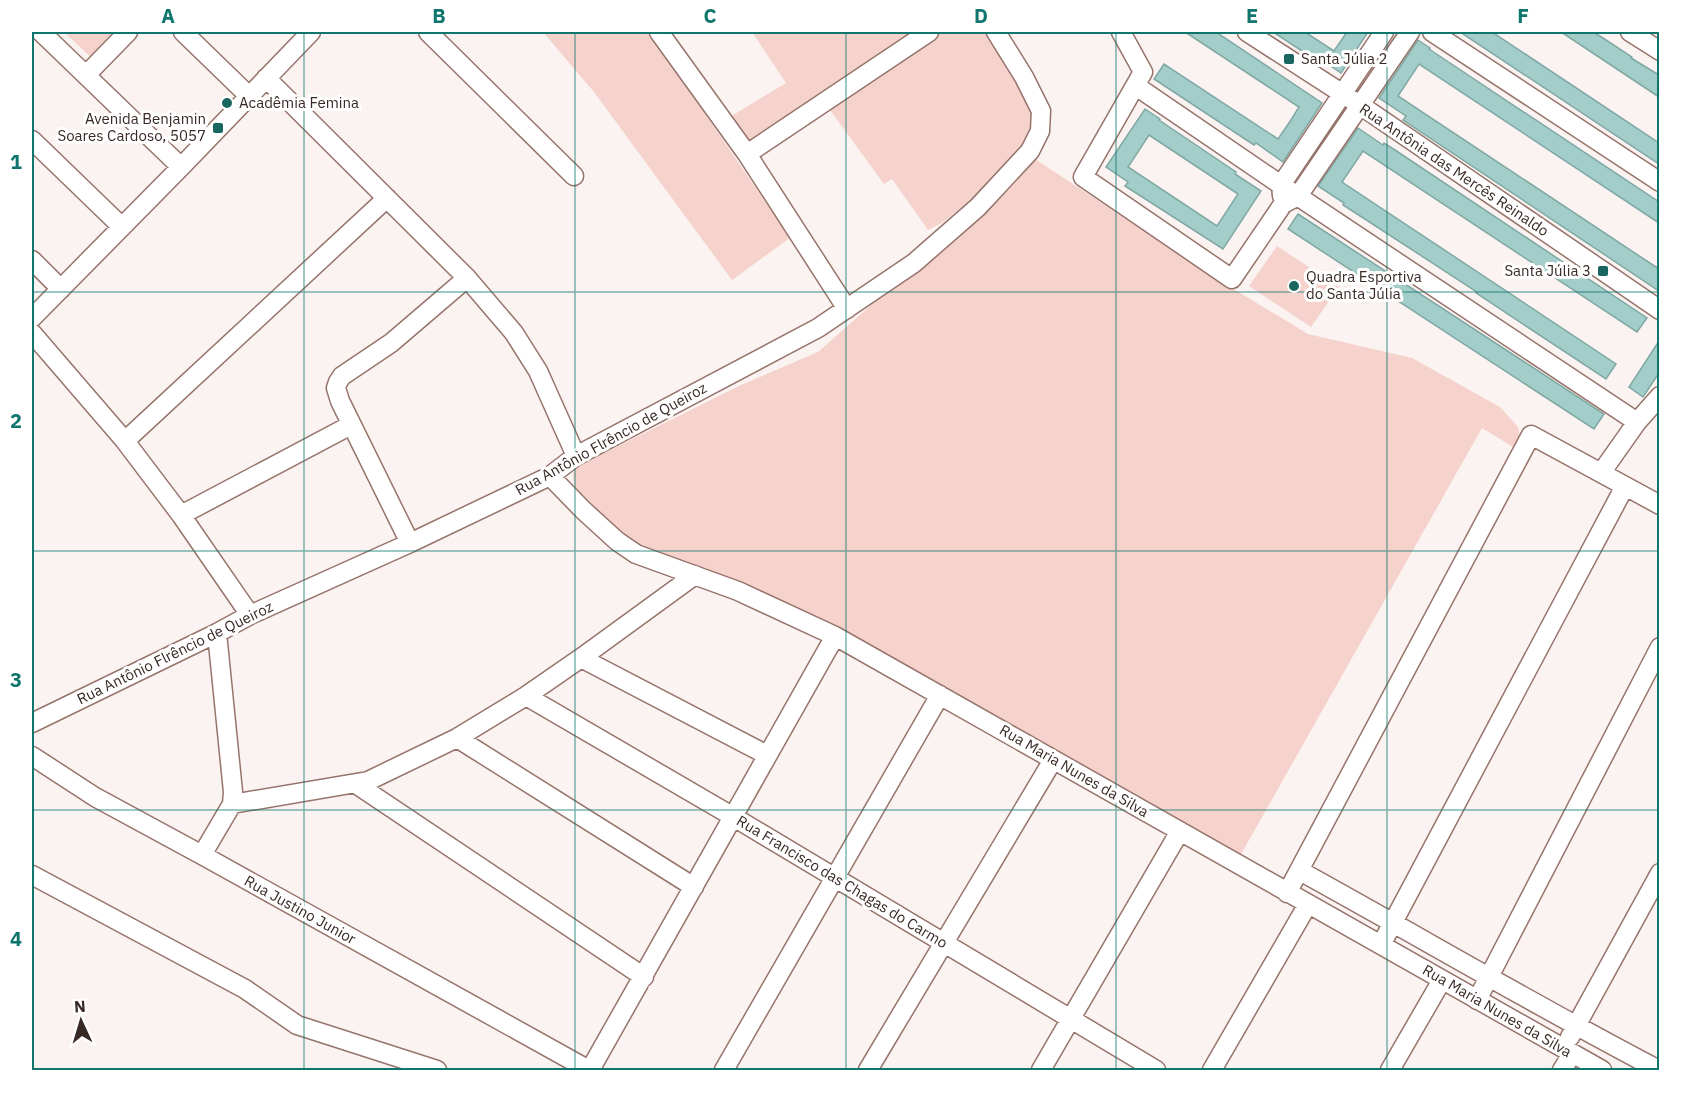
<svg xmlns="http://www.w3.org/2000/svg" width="1691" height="1102" viewBox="0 0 1691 1102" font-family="'IBM Plex Sans',sans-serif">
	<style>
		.green { fill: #f5d2cb }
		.building { fill: #a3cdc9; stroke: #7fa8a4; stroke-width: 1.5; fill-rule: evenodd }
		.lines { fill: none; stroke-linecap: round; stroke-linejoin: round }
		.minor-casing { stroke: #96746c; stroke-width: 21 }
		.minor { stroke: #fff; stroke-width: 18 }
		.grid { fill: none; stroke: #0f766e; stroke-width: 1.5; stroke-opacity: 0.55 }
		.poi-dot { fill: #196661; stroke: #fff; stroke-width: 2 }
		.labels { text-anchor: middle; stroke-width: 6; stroke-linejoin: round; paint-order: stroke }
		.poi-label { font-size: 15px; fill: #382926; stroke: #fff; text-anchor: start }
		.street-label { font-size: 15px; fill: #382926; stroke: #fff }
		.neatline { fill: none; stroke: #0f766e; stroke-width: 2 }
		.grid-label { font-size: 20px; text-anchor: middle; font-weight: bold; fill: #0f766e }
	</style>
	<rect width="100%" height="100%" fill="#fbf3f1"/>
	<path class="green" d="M64 32H128L97 63Z
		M543 32H649L790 238 732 280 594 92Z
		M752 32H914L749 147 730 117 786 83Z
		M939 32H987L1034 107 1030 140 985 188 942 223 928 230 892 179 884 184 827 106Z
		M1032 157 1215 278 1308 334 1412 358 1500 407 1518 427 1522 446 1518 450 1482 428 1240 856 887 656 629 542 582 496 576 489 574 484 573 473 576 469 582 464 741 385 818 352 878 299 960 235 1004 191Z
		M1277 246 1339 287 1311 327 1249 286Z"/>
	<path class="building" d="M1185 32H1216L1322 103 1283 162 1256 143 1254 145 1154 79 1164 64 1278 139 1291 120 1299 107Z
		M1273 32H1305L1334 51 1347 32H1368L1341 73 1313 54 1311 57Z
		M1460 32H1492L1659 143V164Z
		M1561 32H1593L1603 38 1632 57 1631 58 1659 75V97Z
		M1418 40 1430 48 1429 49 1659 202V223L1419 64 1398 96 1659 269V291L1403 120 1406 116 1379 98Z
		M1145 109 1160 119 1159 120 1236 172 1235 174 1261 191 1223 249 1125 186 1128 182 1106 167ZM1149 135 1238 194 1217 226 1128 167Z
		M1358 128 1383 145 1384 143 1395 150 1647 318 1637 332 1363 151 1342 182 1616 364 1606 379 1476 293 1477 292 1354 212 1343 205 1344 203 1318 186Z
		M1298 214 1604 414 1594 429 1288 229Z
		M1659 341V373L1643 397 1629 387Z"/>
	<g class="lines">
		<g class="minor-casing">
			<path id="minor" d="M41 32 181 167
				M183 32 249 96
				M428 32 574 176
				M659 32 747 154 847 309
				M1121 32 1143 72 1083 177 1232 279 1283 204 1298 196 1410 32
				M1247 32 1360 105 1660 310
				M1432 32 1660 182
				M1630 32 1660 51
				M86 75 128 32
				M266 78 467 278 514 333 538 371 576 456
				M1136 86 1281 185 1637 422
				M32 140 122 227
				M747 154 929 32
				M1282 196 1281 185 1384 32
				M32 260 61 289
				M32 318 181 167 311 32
				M32 333 125 441 181 515 250 615
				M125 441 387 198
				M1601 473 1637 422 1660 396
				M550 476 583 510 617 541 636 554 738 591 835 636 1602 1070
				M181 515 351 425
				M410 543 340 401 336 388 338 382 342 376 391 343 467 278
				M581 658 767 755
				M526 696 732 816 1156 1070
				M32 723 217 633 250 615 410 543 550 476 576 456 818 328 914 263 978 207 1030 151 1040 131 1041 111 1024 77 996 32
				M457 738 694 887
				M32 756 95 797 202 855 589 1070
				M356 784 644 977
				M232 804 368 781 457 738 526 696 581 658 695 575
				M202 855 232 804 233 792 217 633
				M1300 871C1420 937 1538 1007 1659 1070
				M32 875 245 989 297 1025 437 1070
				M1287 893 1531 435 1660 505
				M1381 945 1625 486
				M1477 1000 1660 647
				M1570 1037 1660 873
				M590 1070 835 636
				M724 1070 940 695
				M868 1070 1053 760
				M1041 1070 1180 831
				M1212 1070 1308 904
				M1390 1070 1442 980
				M1562 1070 1572 1054"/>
		</g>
		<use href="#minor" class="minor"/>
	</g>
	<path class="grid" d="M304 32V1070M575 32V1070M846 32V1070M1116 32V1070M1387 32V1070M32 292H1660M32 551H1660M32 810H1660"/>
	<g class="poi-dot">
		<rect x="1283" y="53" width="12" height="12" rx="3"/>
		<circle cx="227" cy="103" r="6"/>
		<rect x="212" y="122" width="12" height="12" rx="3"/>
		<rect x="1597" y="265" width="12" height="12" rx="3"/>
		<circle cx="1294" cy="286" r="6"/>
	</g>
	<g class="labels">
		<g class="poi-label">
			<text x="1301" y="64">Santa Júlia 2</text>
			<text x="239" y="108">Acadêmia Femina</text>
			<text x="206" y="124" text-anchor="end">Avenida Benjamin<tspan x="206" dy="17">Soares Cardoso, 5057</tspan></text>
			<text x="1591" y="276" text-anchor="end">Santa Júlia 3</text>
			<text x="1306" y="282">Quadra Esportiva<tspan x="1306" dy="17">do Santa Júlia</tspan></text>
		</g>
		<g class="street-label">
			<text transform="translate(1454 170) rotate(34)" y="5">Rua Antônia das Mercês Reinaldo</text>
			<text transform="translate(611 439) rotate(-29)" y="5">Rua Antônio Flrêncio de Queiroz</text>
			<text transform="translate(175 653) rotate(-26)" y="5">Rua Antônio Flrêncio de Queiroz</text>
			<text transform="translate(1074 771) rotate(30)" y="5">Rua Maria Nunes da Silva</text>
			<text transform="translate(842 882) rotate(31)" y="5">Rua Francisco das Chagas do Carmo</text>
			<text transform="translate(300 910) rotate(29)" y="5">Rua Justino Junior</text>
			<text transform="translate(1497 1011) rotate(30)" y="5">Rua Maria Nunes da Silva</text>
		</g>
	</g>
	<rect width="1691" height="1102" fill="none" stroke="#ffffff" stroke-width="66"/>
	<g transform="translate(81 1021) rotate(356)" stroke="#ffffff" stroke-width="4.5" paint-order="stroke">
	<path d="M0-4.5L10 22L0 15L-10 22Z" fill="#382926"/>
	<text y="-9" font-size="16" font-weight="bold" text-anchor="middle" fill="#382926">N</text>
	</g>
	<rect x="33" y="33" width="1625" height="1036" class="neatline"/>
	<g class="grid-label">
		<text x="168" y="23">A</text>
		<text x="439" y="23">B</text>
		<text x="710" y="23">C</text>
		<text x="981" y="23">D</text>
		<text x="1252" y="23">E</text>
		<text x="1523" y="23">F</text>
		<text x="16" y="169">1</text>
		<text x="16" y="428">2</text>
		<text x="16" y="687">3</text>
		<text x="16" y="946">4</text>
	</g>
</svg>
